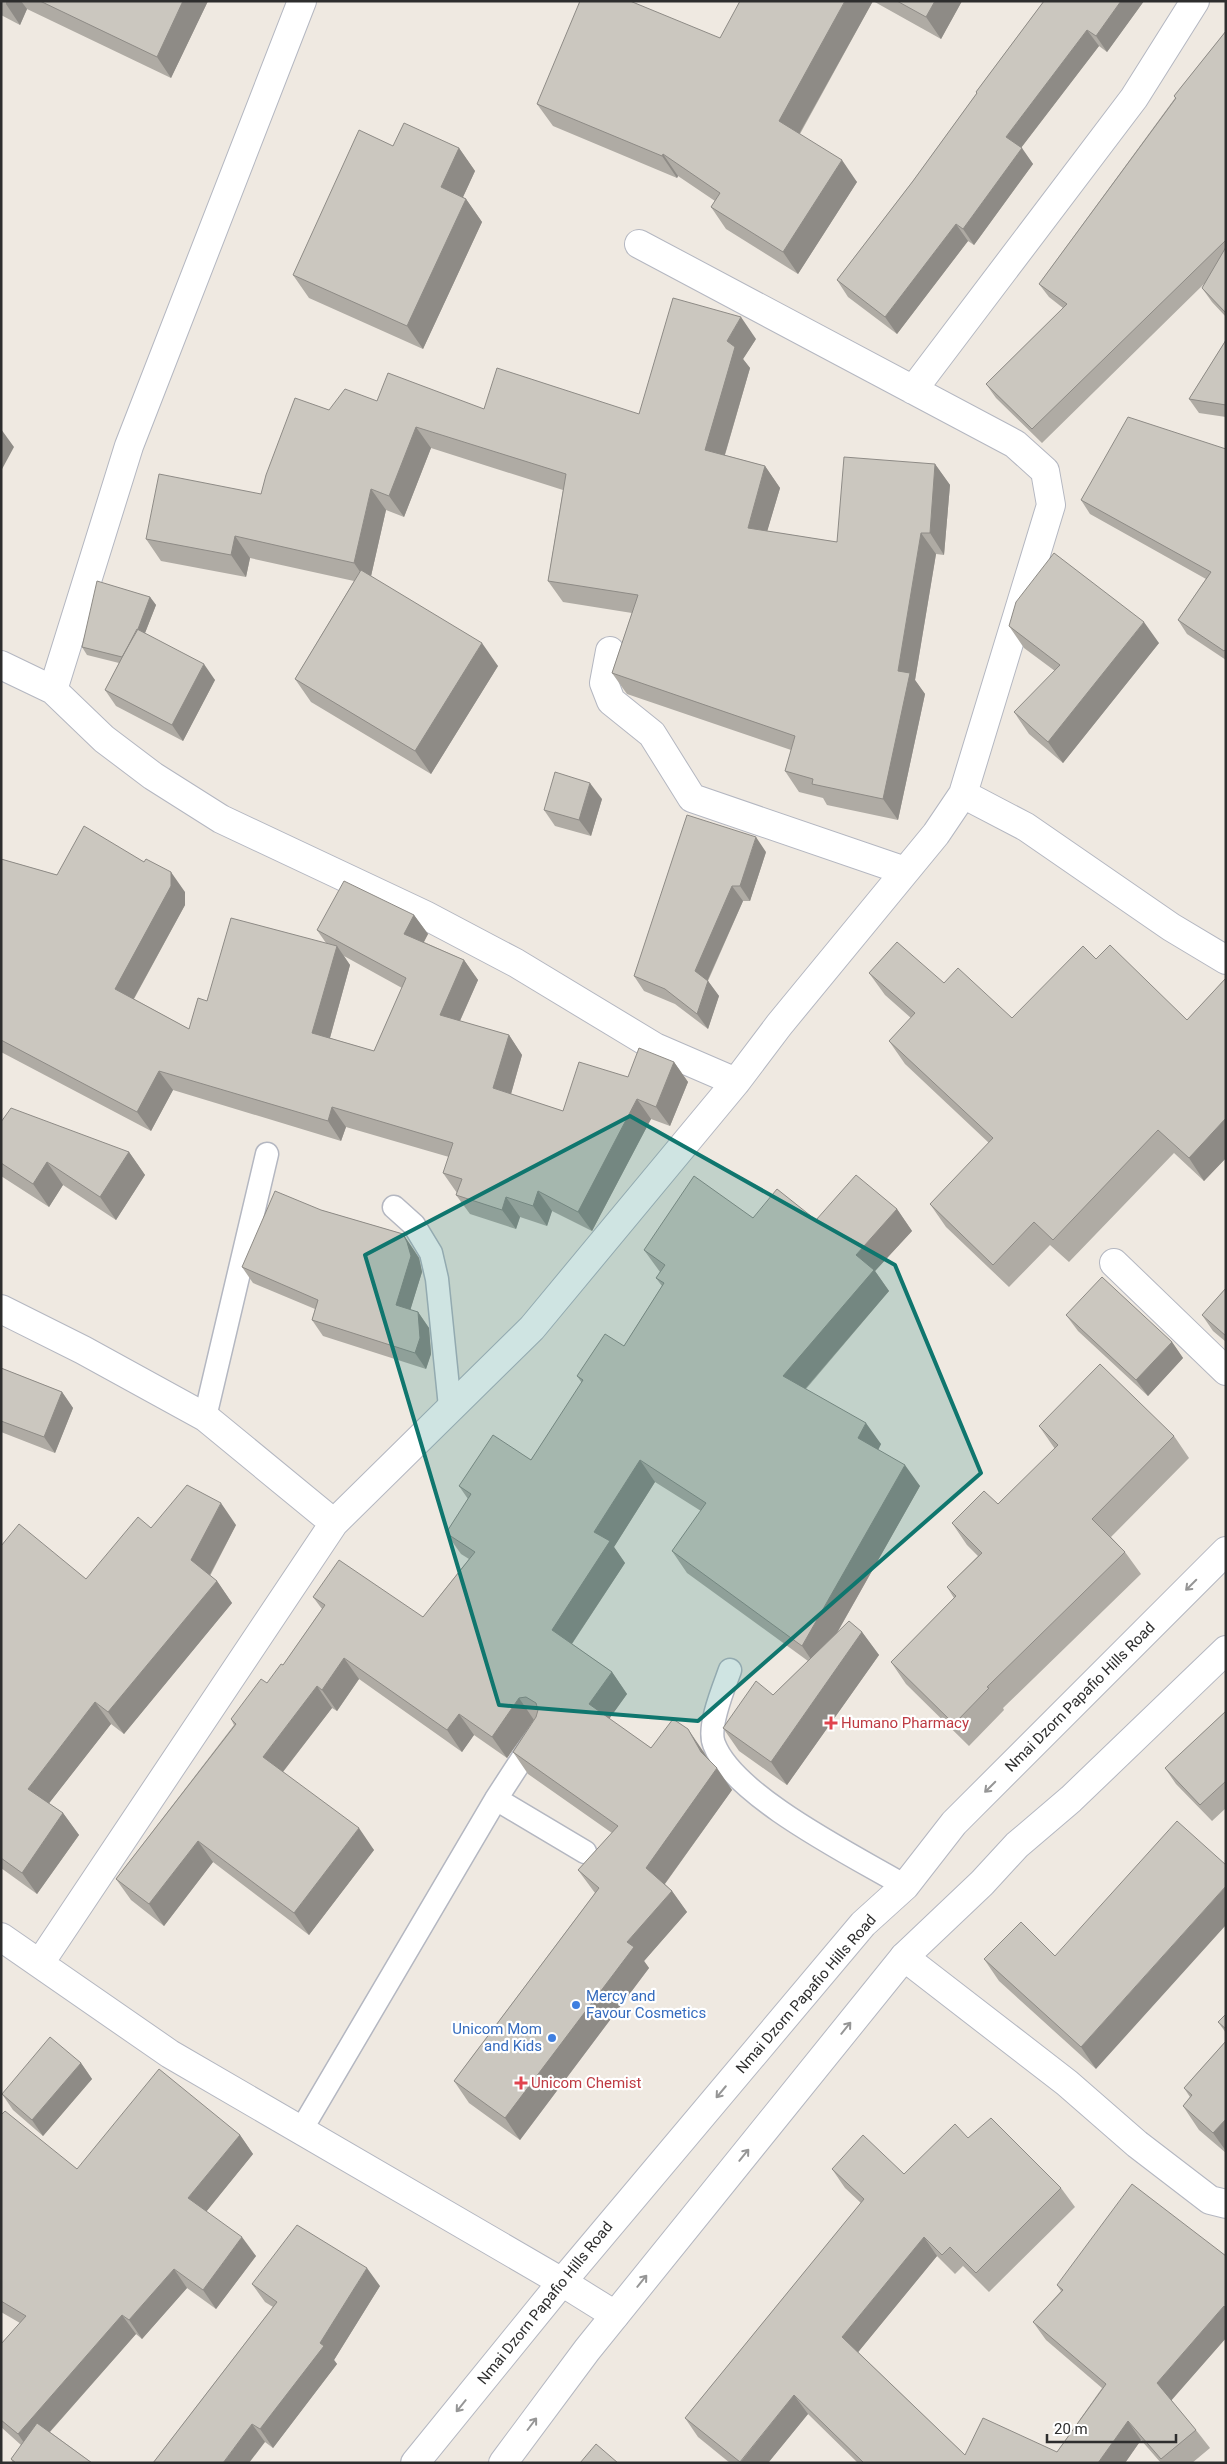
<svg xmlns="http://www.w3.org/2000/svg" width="1227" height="2464" viewBox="0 0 1227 2464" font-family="Roboto,sans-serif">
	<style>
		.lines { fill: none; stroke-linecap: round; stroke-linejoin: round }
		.lane-casing { stroke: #b4b7c1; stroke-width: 25 }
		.street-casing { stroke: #b4b7c1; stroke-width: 30 }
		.secondary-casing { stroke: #b4b7c1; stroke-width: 30 }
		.lane { stroke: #fff; stroke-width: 22 }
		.street { stroke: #fff; stroke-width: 28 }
		.secondary { stroke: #fff; stroke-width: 28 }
		.wall { fill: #afaba4; fill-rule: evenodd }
		.shaded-wall { fill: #8e8b86 }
		.building { fill: #cbc7bf; stroke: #8e8b86 }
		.oneway { stroke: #969696 }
		.marked { fill: #0f766e; fill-opacity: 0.2; stroke: #0f766e; stroke-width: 4; stroke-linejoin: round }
		.health-dot { fill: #e0444e; stroke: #fff; stroke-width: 2 }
		.shop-dot { fill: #3f7fe0; stroke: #fff; stroke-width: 2 }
		.labels { text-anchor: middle; stroke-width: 4.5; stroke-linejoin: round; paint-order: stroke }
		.street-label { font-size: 15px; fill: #2e2e2e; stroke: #fff }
		.health-label { font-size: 15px; fill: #be3a42; stroke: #fff; text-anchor: start }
		.shop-label { font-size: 15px; fill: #366cbe; stroke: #fff; text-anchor: start }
	</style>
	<rect width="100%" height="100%" fill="#efe9e1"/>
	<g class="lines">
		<g class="lane-casing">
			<path id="lane" d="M394 1207 414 1225 431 1253 437 1279 450 1407
				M205 1417 267 1154
				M730 1670C724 1687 707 1727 714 1744 734 1797 856 1857 905 1886
				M496 1799 585 1852
				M300 2132 496 1799 537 1736"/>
		</g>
		<g class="street-casing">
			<path id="street" d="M913 390 1134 98 1195 1
				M610 651 604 683 611 701 652 734 692 798 905 871
				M1 665 53 690 104 739 153 776 221 819 425 915 516 963 655 1047 736 1082
				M53 690 129 446 302 1
				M963 794 1026 827 1171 927 1226 960
				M1114 1263 1226 1371
				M1 1309 83 1350 205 1417 334 1523
				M1 1937 170 2054 562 2282 615 2315
				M904 1957 1067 2083 1137 2144 1210 2200 1226 2204
				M40 1963 334 1523 532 1328 736 1082 779 1025 936 834 963 794 1051 505 1045 471 1015 444 639 244"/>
		</g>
		<g class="secondary-casing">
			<path id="secondary" d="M415 2463 562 2282 863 1924 905 1886 954 1823 1226 1551
				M503 2463 587 2350 904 1957 982 1883 1017 1845 1071 1799 1226 1650"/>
		</g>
		<use href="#lane" class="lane"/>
		<use href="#street" class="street"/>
		<use href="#secondary" class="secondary"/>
	</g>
	<path class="wall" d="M1 1H208L171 78 27 9 20 25 1 15Z
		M873 1 800 134 857 182 798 274 726 229 711 207 715 201 678 176 677 178 553 126 537 104 720 38Z
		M873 1H962L941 39Z
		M1044 1H1144L1107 52 1099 46 1021 148 1033 164 974 245 968 241 897 334 848 297 837 280 913 181 977 93 976 92Z
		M1226 31V317L1212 302 1202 288 1205 283 1042 443 996 398 986 384 1063 308 1049 297 1039 284 1175 98 1174 96Z
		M459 148 475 171 463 197 466 199 482 222 423 349 309 298 293 275Z
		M756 339 743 359 750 368 725 455 765 466 780 488 767 531 837 542 935 464 950 485 944 555 936 554 915 680 925 694 898 820 827 805 823 798 799 792 785 771 791 750 627 694 612 673 632 613 563 602 548 581 563 490 431 448 404 517 386 510 371 576 498 666 431 774 311 702 295 679 354 581 250 558 246 577 161 561 146 539 261 494 329 410 377 401 484 409 639 414Z
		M1226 340V417L1199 413 1189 399Z
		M1226 449V660L1187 634 1178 620 1206 579 1090 514 1081 500Z
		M150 597 156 605 145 633 215 680 183 741 116 706 105 690 119 663 87 655 82 647Z
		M1009 626 1159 643 1063 763 1029 734 1014 712 1055 671 1024 648Z
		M602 799 591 836 555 826 544 810Z
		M766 852 750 901H743L708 981 719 996 708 1029 675 1004 644 991 634 976Z
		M1 859 57 875 185 892V905L134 999 189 1029 207 1001 326 943 317 930 414 915 428 934 424 942 464 960 478 980 460 1021 509 1035 522 1055 511 1094 563 1111 628 1077 674 1062 688 1082 670 1126 651 1119 592 1231 552 1211 547 1226 520 1217 516 1229 470 1214 456 1195 457 1193 443 1173 449 1157 346 1127 341 1141 173 1090 151 1131 1 1052ZM344 956 402 988 374 1051 330 1038 350 965Z
		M1096 959 1187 1020 1226 978V1158L1204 1181 1174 1153 1069 1262 1050 1245 1009 1287 946 1227 930 1204 989 1143 905 1064 889 1041 911 1018 885 995 869 973 944 983 1012 1018Z
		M1 1122 129 1152 145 1175 116 1220 63 1185 49 1207 1 1176Z
		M897 1209 912 1231 875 1271 889 1291 806 1389 881 1444 878 1450 920 1486 837 1633 862 1632 879 1655 787 1785 739 1751 723 1728 773 1695 808 1661 687 1573 672 1551 701 1511 655 1482 614 1547 625 1563 572 1644 612 1672 627 1694 609 1719 651 1748 703 1751 707 1757 732 1790 665 1884 672 1891 687 1912 644 1961 649 1968 520 2140 469 2103 454 2081 595 1893 578 1870 612 1833 528 1774 513 1752 534 1719 507 1758 474 1735 462 1752 359 1679 337 1711 332 1708 283 1772 374 1850 309 1935 213 1862 164 1926 131 1900 116 1879 234 1725 231 1719 267 1683 283 1665 322 1609 313 1597 423 1617 469 1559 461 1554 446 1533 468 1499 459 1486 531 1460 582 1383 577 1376 624 1346 662 1286 656 1278 660 1272 644 1250 753 1218 816 1220Z
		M321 1210 403 1234 414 1250 419 1258 422 1272 410 1310 418 1312 429 1328 431 1354 426 1369 323 1336 312 1320 315 1309 253 1283 242 1267Z
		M1226 1288V1342L1213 1331 1202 1315Z
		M1066 1315 1172 1342 1183 1358 1148 1396 1078 1331Z
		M1 1368 62 1392 73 1408 55 1453 1 1432Z
		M1039 1426 1174 1436 1189 1458 1111 1537 1125 1552 1141 1574 1003 1708 1004 1710 969 1746 906 1684 891 1662 954 1598 947 1587 978 1556 967 1545 952 1523 998 1504 1055 1449Z
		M236 1525 210 1576 217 1581 232 1603 124 1734 111 1724 49 1803 63 1813 79 1835 37 1894 1 1868V1546L86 1579 151 1528Z
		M1226 1711V1808L1212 1821 1176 1784 1165 1768Z
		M1055 1956 1096 2069 999 1981 984 1959Z
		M1226 2014V2033L1218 2022Z
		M1226 2041V2153L1199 2130 1183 2106 1190 2097 1184 2088Z
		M81 2063 92 2079 43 2136 13 2110 2 2094Z
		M1 2115 77 2169 240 2135 253 2154 206 2211 256 2256 216 2309 187 2288 142 2339 136 2334 50 2432 92 2463H13L11 2459 21 2445 1 2427V2344L20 2323 1 2312Z
		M968 2138 1061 2188 1075 2207 989 2292 963 2266 955 2274 937 2256 858 2352 965 2455 1057 2452 1102 2388 1046 2340 1033 2322 1061 2291 1057 2285 1226 2256V2338L1171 2400 1196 2430 1210 2448 1192 2463H1161L1141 2440 1125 2463H858L808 2414 768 2463H730L698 2437 685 2418 861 2203 845 2188 832 2169 904 2174Z
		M252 2284 380 2286 334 2360 337 2364 273 2448 265 2442 153 2463 273 2307 265 2302Z"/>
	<path class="shaded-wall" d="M6 1H21L27 9 20 25 6 4Z
		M183 1H208L171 78 157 57Z
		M845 1H873L794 143 779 121Z
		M935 1H962L941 39 926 17Z
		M1121 1H1144L1107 52 1096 36Z
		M1087 30 1099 46 1017 153 1006 137Z
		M459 148 475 171 457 210 441 187Z
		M1022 148 1033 164 974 245 963 229Z
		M663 154 678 176 677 178 662 156Z
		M842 160 857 182 798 274 783 252Z
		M466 199 482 222 423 349 407 326Z
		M956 224 968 241 897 334 885 317Z
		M741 317 756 339 743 359 750 368 720 471 705 450 727 341Z
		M416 427 431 448 404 517 389 496Z
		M1 429 14 447 1 471Z
		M935 464 950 485 944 555 930 533Z
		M765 466 780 488 762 549 748 528Z
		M371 489 386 510 369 585 354 563Z
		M921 533 936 554 915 680 925 694 898 820 883 799 898 671Z
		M235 536 250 558 246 577 231 555Z
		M150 597 156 605 132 666 127 658Z
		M1144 622 1159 643 1063 763 1048 742Z
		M482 643 498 666 431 774 415 751Z
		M204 664 215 680 183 741 172 725Z
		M590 783 602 799 591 836 579 820Z
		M756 837 766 852 750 901 740 886Z
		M171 872 185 892V905L128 1009 115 989Z
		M732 886 743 901 705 986 695 971Z
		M414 915 428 934 418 953 404 934Z
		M337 946 350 965 326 1052 312 1033Z
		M464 960 478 980 454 1034 440 1015Z
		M708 981 719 996 708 1029 697 1014Z
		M509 1035 522 1055 507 1108 493 1088Z
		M674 1062 688 1082 670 1126 656 1107Z
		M159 1071 173 1090 151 1131 137 1112Z
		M637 1099 651 1119 592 1231 578 1212Z
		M332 1107 346 1127 341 1141 328 1121Z
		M1226 1118V1158L1204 1181 1189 1158Z
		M129 1152 145 1175 116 1220 100 1197Z
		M47 1162 63 1185 49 1207 33 1184Z
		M538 1191 552 1211 547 1226 533 1206Z
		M506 1197 520 1217 516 1229 502 1210Z
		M897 1209 912 1231 875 1271 889 1291 798 1397 783 1376 856 1255Z
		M403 1234 419 1258 422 1272 407 1321 396 1305Z
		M418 1312 429 1328 431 1354 426 1369 415 1353Z
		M1172 1342 1183 1358 1148 1396 1136 1380Z
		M62 1392 73 1408 55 1453 44 1437Z
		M866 1423 881 1444 873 1460 858 1438Z
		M640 1460 655 1482 614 1547 625 1563 567 1651 552 1630 594 1532Z
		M905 1465 920 1486 817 1668 802 1646Z
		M221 1503 236 1525 206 1582 191 1560Z
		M217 1581 232 1603 124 1734 108 1712Z
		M862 1632 879 1655 787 1785 771 1762Z
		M344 1658 359 1679 337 1711 322 1690Z
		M612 1672 627 1694 604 1726 589 1704Z
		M317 1686 332 1708 278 1778 263 1757Z
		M519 1698 534 1720 507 1758 492 1737Z
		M95 1702 111 1724 43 1811 28 1789Z
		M459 1714 474 1735 462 1752 447 1730Z
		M688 1729 703 1751 715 1771 717 1768 732 1790 661 1889 646 1868 701 1752Z
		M63 1813 79 1835 37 1894 22 1873Z
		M359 1828 374 1850 309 1935 294 1913Z
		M198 1841 213 1862 164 1926 149 1904Z
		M1226 1886V1925L1096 2069 1081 2047Z
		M672 1891 687 1912 644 1961 649 1968 520 2140 505 2118 627 1942Z
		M81 2063 92 2079 43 2136 32 2120Z
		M1226 2119V2151L1213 2133Z
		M240 2135 253 2154 202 2217 188 2198Z
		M242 2237 256 2256 216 2309 203 2290Z
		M924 2237 937 2256 855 2356 842 2337Z
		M367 2268 380 2286 334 2360 337 2364 273 2448 260 2429 320 2343Z
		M174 2269 187 2288 142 2339 129 2320Z
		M1224 2306 1226 2309V2338L1170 2402 1157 2383Z
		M122 2315 136 2334 31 2453 18 2434Z
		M794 2395 808 2414 768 2463H740Z
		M1128 2421 1141 2440 1125 2463H1098Z
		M252 2424 265 2442 249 2463H223Z"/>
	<path class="building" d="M40 1H183L157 57Z
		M580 1H630L720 38 740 1H845L779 121 842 160 783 252 711 207 720 193 663 154 662 156 537 104Z
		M897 1H935L926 17Z
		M1044 1H1121L1096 36 1087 30 1006 137 1022 148 963 229 956 224 885 317 837 280 913 181 977 93 976 92Z
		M1226 31V240L1032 429 986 384 1067 304 1039 284 1176 98 1174 96Z
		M404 123 459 148 441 187 466 199 407 326 293 275 359 130 393 146Z
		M1226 247V313L1202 288Z
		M673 298 741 317 727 341 735 347 705 450 765 466 748 528 837 542 844 457 935 464 930 533H921L898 671 910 673 883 799 812 784 813 779 785 771 795 736 612 673 638 595 548 581 566 474 416 427 389 496 371 489 354 563 235 536 231 555 146 539 159 474 261 494 266 475 295 398 329 410 345 389 377 401 388 373 484 409 497 368 639 414Z
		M1226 340V405L1189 399Z
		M1128 417 1226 449V649L1224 651 1178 620 1211 572 1081 500Z
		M1054 553 1144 622 1048 742 1014 712 1060 665 1009 626 1016 602Z
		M361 570 482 643 415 751 295 679Z
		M97 581 150 597 138 629 122 657 82 647Z
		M137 629 204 664 172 725 105 690Z
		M555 772 590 783 579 820 544 810Z
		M687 815 756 837 740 886H732L695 971 708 981 697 1014 665 989 634 976Z
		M84 826 144 862 146 859 171 872V886L115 989 189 1029 198 998 207 1001 231 918 337 946 312 1033 374 1051 406 978 317 930 344 881 414 915 404 934 464 960 440 1015 509 1035 493 1088 563 1111 579 1062 628 1077 639 1048 674 1062 656 1107 637 1099 578 1212 538 1191 533 1206 506 1197 502 1210 456 1195 462 1179 443 1173 453 1143 332 1107 328 1121 159 1071 137 1112 1 1040V859L57 875Z
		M897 942 944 983 958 968 1012 1018 1083 946 1096 959 1110 945 1187 1020 1226 978V1118L1189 1158 1158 1130 1053 1240 1034 1222 993 1265 930 1204 993 1138 889 1041 915 1013 869 973Z
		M11 1108 129 1152 100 1197 47 1162 33 1184 1 1163V1122Z
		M856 1175 897 1209 856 1255 874 1270 783 1376 866 1423 858 1438 905 1465 802 1646 672 1551 706 1503 640 1460 594 1532 610 1541 552 1630 612 1672 589 1704 651 1748 673 1719 688 1729 701 1752 717 1768 646 1868 672 1891 627 1942 634 1947 505 2118 454 2081 599 1888 578 1870 618 1826 513 1752 536 1717 538 1710 536 1703 526 1697 519 1698 492 1737 459 1714 447 1730 344 1658 322 1690 317 1686 263 1757 359 1828 294 1913 198 1841 149 1904 116 1879 236 1724 231 1719 261 1679 267 1683 281 1664 283 1665 325 1605 313 1597 339 1560 423 1617 475 1552 446 1533 471 1494 459 1486 493 1435 531 1460 583 1380 577 1376 605 1334 624 1346 664 1283 656 1278 665 1265 644 1250 694 1176 753 1218 777 1189 816 1220Z
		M275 1191 321 1210 403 1234 407 1242 411 1256 396 1305 418 1312 420 1338 415 1353 312 1320 318 1300 242 1267Z
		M1102 1277 1172 1342 1136 1380 1066 1315Z
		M1226 1288V1336L1202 1315Z
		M1100 1364 1174 1436 1092 1519 1125 1552 987 1687 989 1688 954 1724 891 1662 956 1596 947 1587 982 1553 952 1523 984 1491 998 1504 1058 1445 1039 1426Z
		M1 1368 62 1392 44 1437 1 1421Z
		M187 1485 221 1503 191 1560 217 1581 108 1712 95 1702 28 1789 63 1813 22 1873 1 1858V1546L19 1524 86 1579 138 1517 151 1528Z
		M849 1621 862 1632 771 1762 723 1728 756 1681 773 1695Z
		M1226 1711V1781L1200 1805 1165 1768Z
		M1177 1821 1226 1865V1886L1081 2047 984 1959 1021 1922 1055 1956Z
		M1226 2014V2029L1218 2022Z
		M50 2037 81 2063 32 2120 2 2094Z
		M1226 2041V2119L1213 2133 1183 2106 1192 2095 1184 2088Z
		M159 2069 240 2135 188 2198 242 2237 203 2290 174 2269 129 2320 122 2315 18 2434 1 2420V2344L26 2316 1 2301V2115L5 2111 77 2169Z
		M991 2118 1061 2188 976 2273 950 2247 942 2255 924 2237 842 2337 965 2455 983 2418 1057 2452 1106 2384 1033 2322 1063 2290 1057 2285 1132 2184 1226 2256V2308L1224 2306 1157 2383 1196 2430 1161 2459 1128 2421 1098 2463H864L794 2395 740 2462 685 2418 864 2199 832 2169 863 2135 904 2174 955 2124 968 2138Z
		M297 2225 367 2268 320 2343 324 2346 260 2429 252 2424 223 2463H153L277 2302 252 2284Z
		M37 2423 92 2463H16L11 2459Z
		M596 2444 618 2463H580Z"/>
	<defs><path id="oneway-shaft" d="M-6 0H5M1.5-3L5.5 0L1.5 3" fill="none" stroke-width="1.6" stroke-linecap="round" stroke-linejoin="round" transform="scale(1.25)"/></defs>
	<g class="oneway">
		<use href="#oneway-shaft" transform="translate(1191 1585) rotate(135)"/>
		<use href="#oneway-shaft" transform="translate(990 1787) rotate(135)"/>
		<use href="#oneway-shaft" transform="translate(846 2028) rotate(-51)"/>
		<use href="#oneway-shaft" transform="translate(721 2092) rotate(130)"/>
		<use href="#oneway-shaft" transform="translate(744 2155) rotate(-51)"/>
		<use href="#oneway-shaft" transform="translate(642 2281) rotate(-51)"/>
		<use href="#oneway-shaft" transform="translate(461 2406) rotate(129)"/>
		<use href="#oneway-shaft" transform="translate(532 2424) rotate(-53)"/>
	</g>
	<path class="marked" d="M630 1116 895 1265 981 1473 698 1721 499 1705 365 1255Z"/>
	<g class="health-dot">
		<path d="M828.5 1715.5h5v5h5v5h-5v5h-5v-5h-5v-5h5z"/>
		<path d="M518.5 2075.5h5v5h5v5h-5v5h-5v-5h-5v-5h5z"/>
	</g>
	<g class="shop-dot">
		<circle cx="576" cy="2005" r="5"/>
		<circle cx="552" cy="2038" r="5"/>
	</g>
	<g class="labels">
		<g class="street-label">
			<text transform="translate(1080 1697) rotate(-45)" y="5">Nmai Dzorn Papafio Hills Road</text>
			<text transform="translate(806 1994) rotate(-49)" y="5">Nmai Dzorn Papafio Hills Road</text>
			<text transform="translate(545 2303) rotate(-51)" y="5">Nmai Dzorn Papafio Hills Road</text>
		</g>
		<g class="health-label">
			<text x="841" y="1728">Humano Pharmacy</text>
			<text x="531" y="2088">Unicom Chemist</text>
		</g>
		<g class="shop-label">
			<text x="586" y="2001">Mercy and<tspan x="586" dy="17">Favour Cosmetics</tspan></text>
			<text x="542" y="2034" text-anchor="end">Unicom Mom<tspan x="542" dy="17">and Kids</tspan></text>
		</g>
	</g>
	<rect width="1227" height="2464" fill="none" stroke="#2e2e2e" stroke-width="5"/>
	<path d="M1047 2434v8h129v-8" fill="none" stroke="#2e2e2e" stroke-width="2.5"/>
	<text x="1054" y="2434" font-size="15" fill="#2e2e2e" stroke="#ffffff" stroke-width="4" paint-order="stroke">20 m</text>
</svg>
